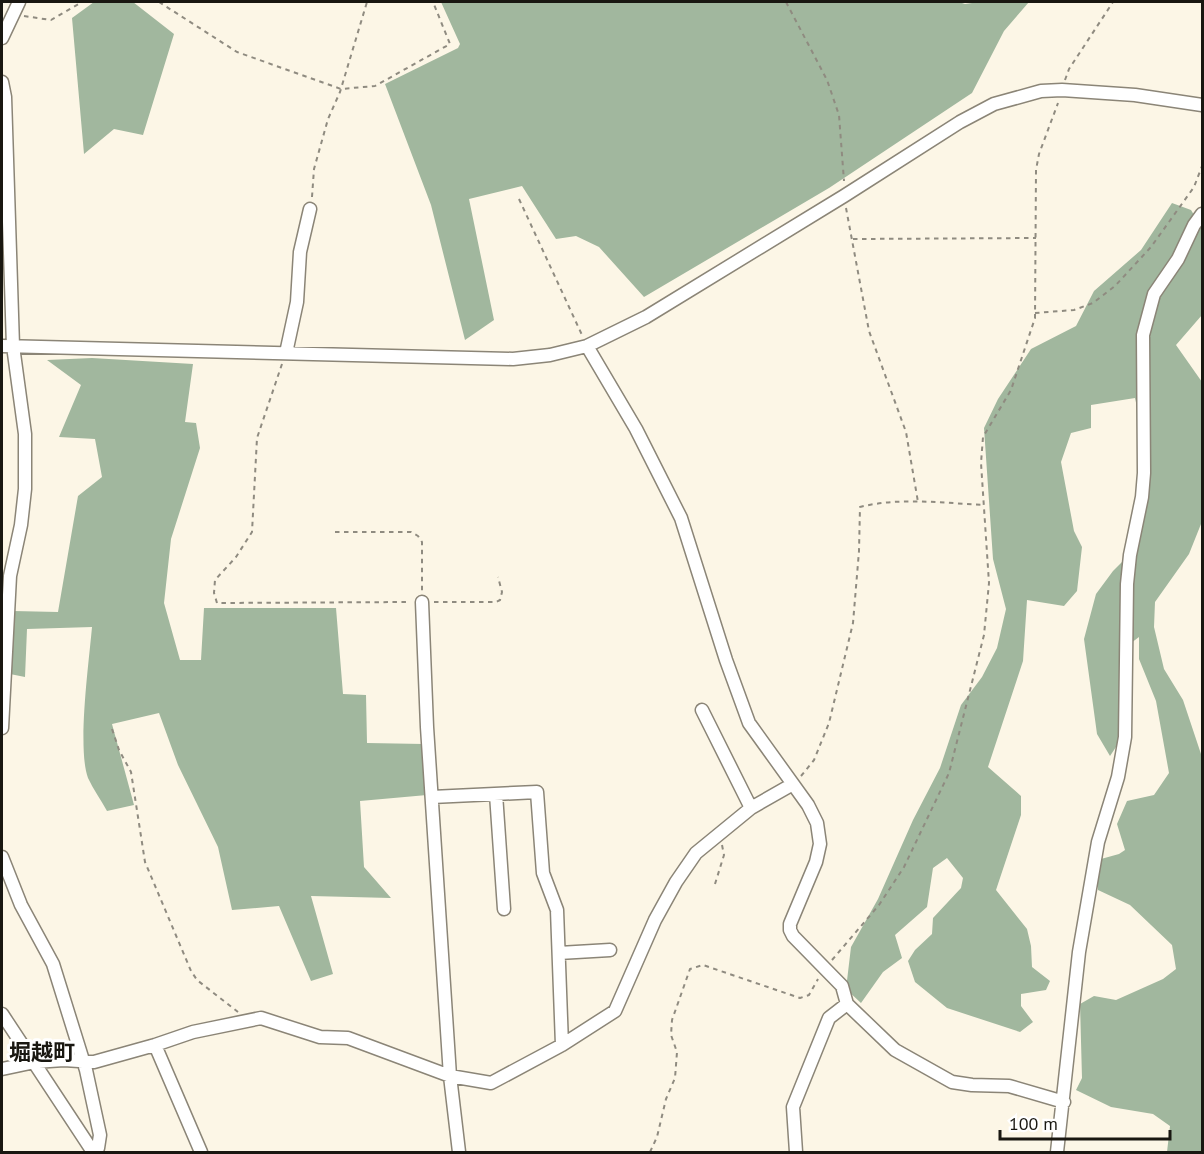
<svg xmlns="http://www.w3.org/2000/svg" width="1204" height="1154" viewBox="0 0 1204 1154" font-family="'PT Sans','Noto Sans JP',sans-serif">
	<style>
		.forest { fill: #a1b79e }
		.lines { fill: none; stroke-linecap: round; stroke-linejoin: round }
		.minor-casing { stroke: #8b8577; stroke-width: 15 }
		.path { stroke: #8f8b80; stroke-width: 2; stroke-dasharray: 4.5 4.5; stroke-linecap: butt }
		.minor { stroke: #fff; stroke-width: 12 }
		.labels { text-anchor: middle; stroke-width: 6; stroke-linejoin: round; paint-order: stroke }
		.quarter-label { font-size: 22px; font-weight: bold; fill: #191711; stroke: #fff }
	</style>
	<rect width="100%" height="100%" fill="#fcf6e6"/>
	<path class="forest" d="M94 2H133L174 34 143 135 114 129 84 154 72 18Z
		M441 2H959L965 4 979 2H1029L1004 31 972 93 829 188 644 297 599 247 576 236 556 239 522 186 469 199 494 320 465 340 431 205 385 84 458 48 460 44Z
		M1172 203 1191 210 1202 228V315L1176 345 1202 382V495L1201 524 1189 554 1155 602 1154 627 1164 669 1183 700 1202 757V1152H1167L1170 1126 1153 1114 1111 1107 1076 1090 1082 1078 1080 1004 1094 996 1116 1000 1163 979 1176 969 1172 945 1130 905 1098 890 1097 877 1101 859 1119 854 1125 850 1117 824 1127 801 1154 795 1169 773 1156 701 1139 659V637L1123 649 1118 744 1110 756 1097 734 1084 639 1096 594 1113 571 1137 547 1149 462 1135 398 1091 405V428L1071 433 1061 462 1074 531 1082 547 1077 591 1064 606 1027 600 1023 661 988 767 1021 796V815L996 890 1027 929 1031 946 1032 967 1050 981 1046 990 1021 994V1006L1033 1022 1020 1032 947 1008 915 982 908 961 915 950 932 934 933 918 961 888 963 878 947 858 933 868 927 907 895 935 902 958 883 972 861 1003 846 989 851 947 878 899 913 820 940 768 961 705 982 677 997 648 1006 609 993 559 984 428 998 399 1031 349 1076 326 1094 291 1141 250Z
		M92 358 193 364 185 422 196 423 200 448 171 539 164 603 180 660H201L204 608H336L343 694 366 695 367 743 424 744 427 795 360 801 364 867 391 898 311 896 333 974 311 981 279 906 232 910 218 847 178 765 159 713 112 724 134 805 107 811C101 800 93 789 88 778 77 748 89 662 92 627L27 629 25 677 10 674 13 611 58 612 78 496 102 477 95 439 59 437 81 385 47 360Z"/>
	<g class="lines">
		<g class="minor-casing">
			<path id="minor" d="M2 38 19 2
				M2 82 5 97 13 346 25 434V489L21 525 10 576 2 728
				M2 346 513 359 550 355 587 346 646 317 844 196 960 122 994 104 1041 91 1062 90 1135 95 1202 105
				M587 346 636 429 681 518 726 660 749 723 808 805 817 823 820 844 816 862 790 924V930L793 936 842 986 847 1004 895 1050 952 1082 972 1085 1009 1086 1064 1102
				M286 353 297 302 300 252 310 209
				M422 602 427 727 450 1076 459 1152
				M702 710 751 808
				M496 794 504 909
				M432 797 537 792 543 873 557 910 562 1045
				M2 857 21 905 53 964 86 1070 100 1135 98 1148 94 1152
				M559 953 610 950
				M2 1014 93 1152
				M155 1045 201 1152
				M2 1069 35 1062 64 1060 94 1062 155 1045 193 1032 261 1018 320 1037 348 1038 450 1076 491 1083 562 1045 615 1011 655 920 676 882 696 853 751 808 793 784
				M796 1152 793 1107 829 1018 847 1004
				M1057 1152 1079 952 1098 842 1118 777 1125 737 1127 584 1130 555 1142 497 1144 473 1143 335 1154 294 1178 259 1194 225 1202 214"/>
		</g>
		<path class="path" d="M159 2 237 52 341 89 375 86 450 44 433 2
			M786 2 827 80 839 115 844 181
			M24 16 51 20 82 2
			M1065 80 1069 69 1113 2
			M312 197 314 169 328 119 340 92 367 2
			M519 199 582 335
			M846 208 869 331 906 432 918 502
			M853 239 1036 238
			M1035 313 1074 310 1093 303 1115 286 1151 247 1194 187 1202 166
			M282 364 257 438 252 532 236 557 215 580 214 593 217 603 410 602
			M335 532H411L418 536 422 542V591
			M434 602H496L500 600 502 592 498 577
			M112 729 119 750 131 772 145 862 191 971 197 980 238 1012
			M801 776 814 760 829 723 853 623 859 551 860 507C899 497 944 503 984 505
			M715 884 724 855 722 845
			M832 960 879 905 904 867 949 773 984 635 989 583 981 463 983 437 1011 390 1035 318 1036 170 1039 154 1058 103
			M650 1152 657 1137 666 1099 675 1078 677 1052 671 1035 672 1020 690 969 703 965 800 998 809 995 818 979"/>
		<use href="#minor" class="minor"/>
	</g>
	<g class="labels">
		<g class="quarter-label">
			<text x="42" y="1060">堀越町</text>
		</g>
	</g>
	<rect width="1204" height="1154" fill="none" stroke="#191711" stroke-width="6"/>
	<path d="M1000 1130v9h170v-9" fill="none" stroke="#191711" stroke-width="3"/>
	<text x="1009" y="1130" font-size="18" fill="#191711" stroke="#ffffff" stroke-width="4.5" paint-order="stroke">100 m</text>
</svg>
